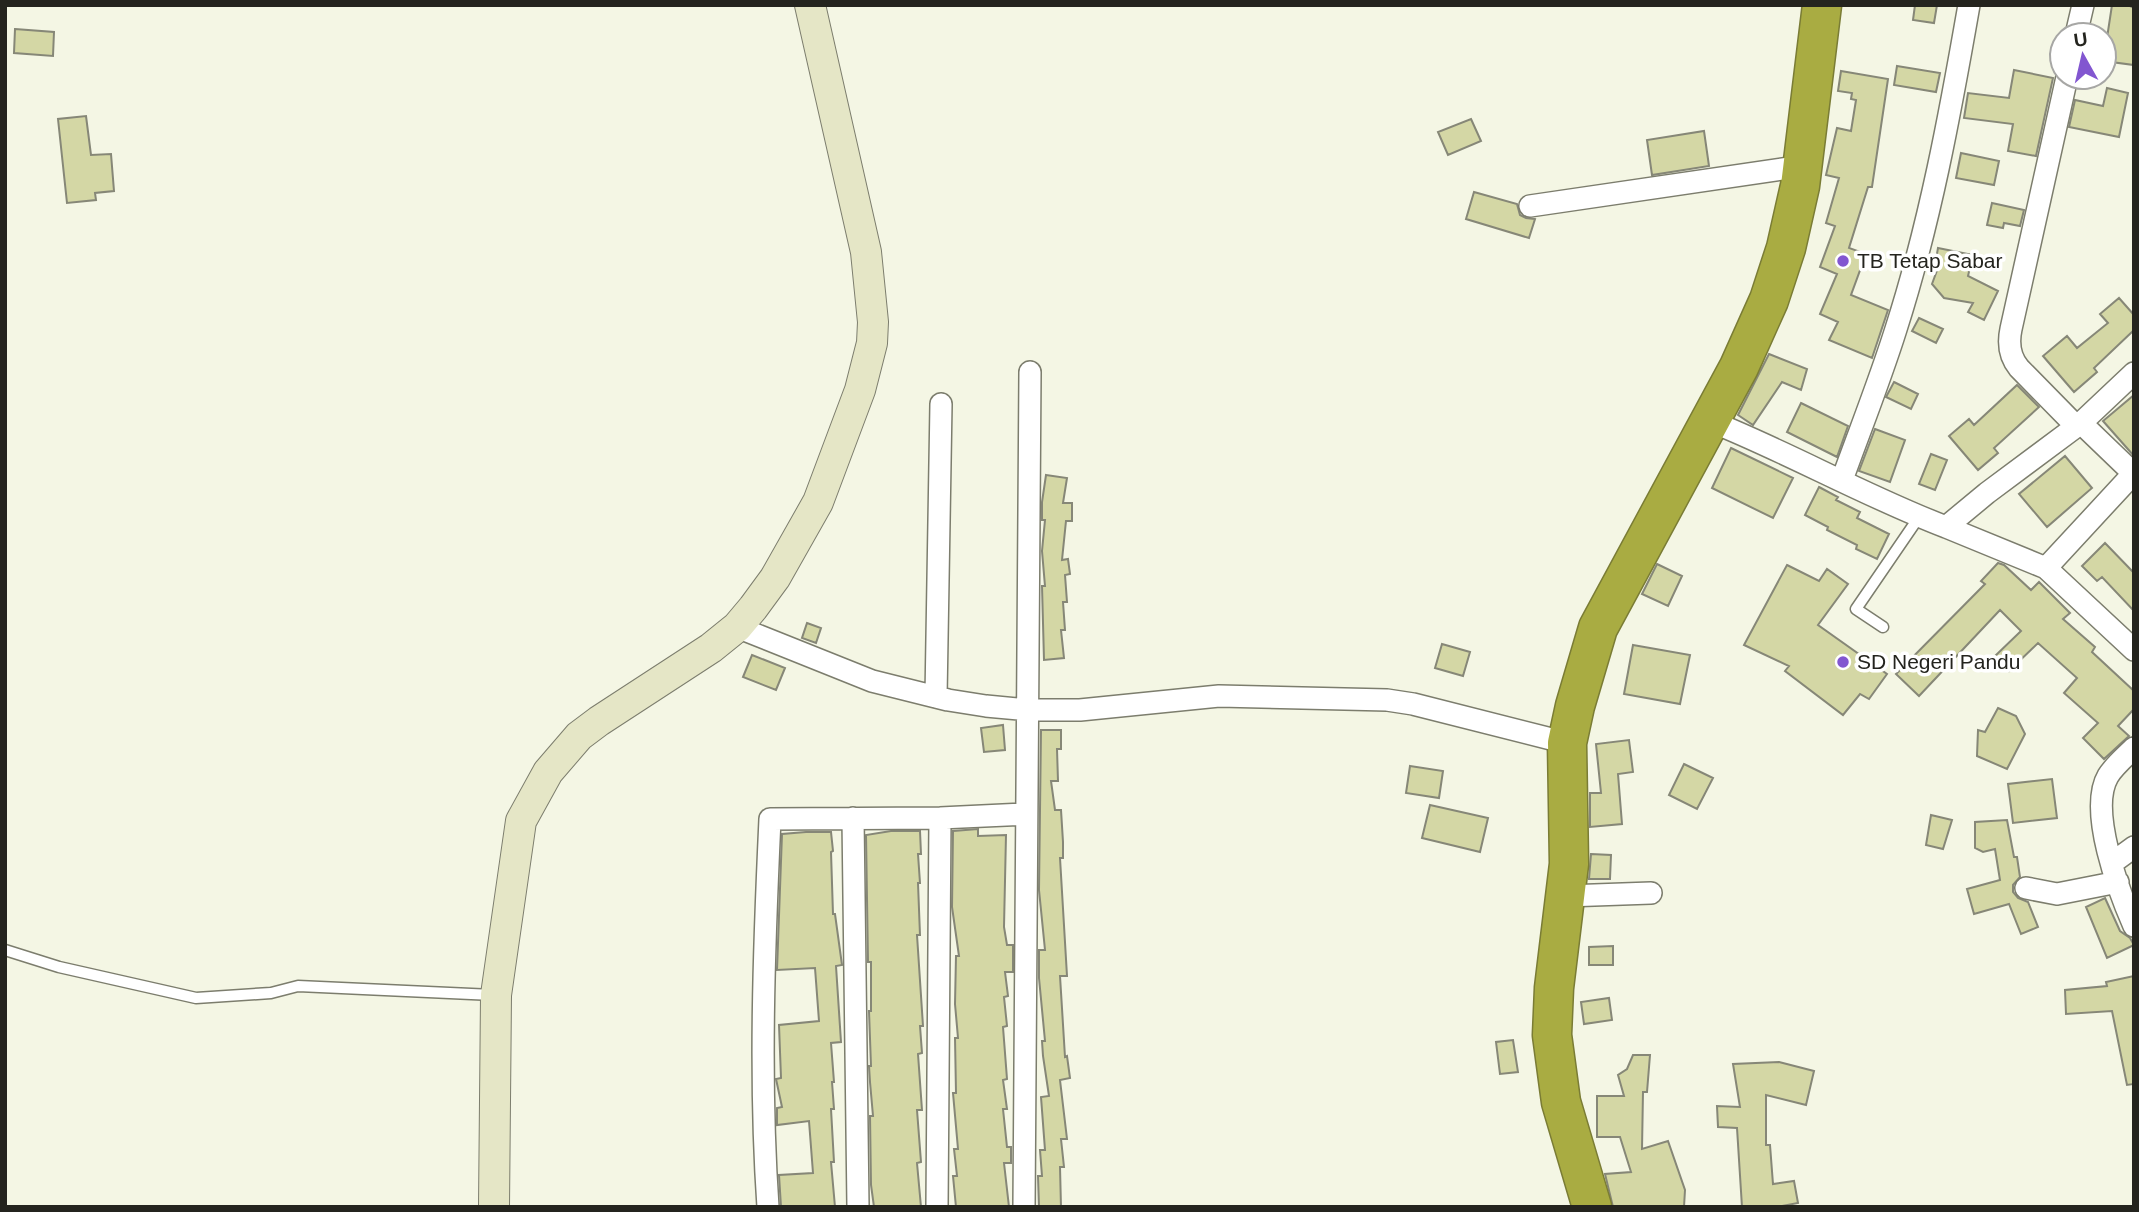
<svg xmlns="http://www.w3.org/2000/svg" width="2139" height="1212" viewBox="0 0 2139 1212" font-family="Helvetica,sans-serif">
	<style>
		.building { fill: #d4d7a5; stroke: #868777; stroke-width: 2 }
		.lines { fill: none; stroke-linecap: round; stroke-linejoin: round }
		.lane-casing { stroke: #7c7d6d; stroke-width: 13 }
		.street-casing { stroke: #7c7d6d; stroke-width: 24 }
		.secondary-casing { stroke: #7c7d6d; stroke-width: 32 }
		.highway-casing { stroke: #7a7c35; stroke-width: 41 }
		.lane { stroke: #fff; stroke-width: 10 }
		.street { stroke: #fff; stroke-width: 21 }
		.secondary { stroke: #e5e6c6; stroke-width: 30 }
		.highway { stroke: #a9ac42; stroke-width: 38 }
		.poi-dot { fill: #8256d0; stroke: #fff; stroke-width: 2.5 }
		.labels { text-anchor: middle; stroke-width: 7; stroke-linejoin: round; paint-order: stroke }
		.poi-label { font-size: 21px; fill: #24241e; stroke: #fff; text-anchor: start }
	</style>
	<rect width="100%" height="100%" fill="#f4f6e4"/>
	<path class="building" d="M1915 5H1937L1934 23 1913 20Z
		M2112 5H2128L2134 8V65L2104 61V38H2107Z
		M15 29 54 32 53 56 14 53Z
		M1897 66 1940 73 1936 92 1894 85Z
		M2014 70 2053 78 2036 156 2008 151 2013 124 1964 118 1968 93 2009 98Z
		M1841 71 1888 79 1872 187H1868L1849 248 1866 254 1851 295 1888 310 1872 358 1829 340 1838 322 1820 314 1837 274 1820 267 1835 226 1826 223 1839 178 1826 175 1837 128 1851 131 1856 100 1851 99 1852 93 1838 91Z
		M2107 88 2128 93 2119 137 2069 127 2075 100 2103 106Z
		M86 116 91 155 111 154 114 191 95 193 96 200 67 203 58 119Z
		M1471 119 1481 141 1448 155 1438 132Z
		M1704 131 1709 166 1652 175 1647 140Z
		M1961 153 1999 161 1994 185 1956 178Z
		M1474 192 1517 204 1520 215 1526 218 1535 219 1529 238 1466 219Z
		M1992 203 2024 210 2020 226 2004 223 2003 228 1987 225Z
		M1938 248 1973 255 1968 276 1998 291 1984 320 1968 312 1973 303 1944 298 1932 284 1939 265H1935Z
		M2119 298 2134 315V330L2094 368 2097 372 2074 392 2043 356 2067 336 2077 348 2108 323 2100 314Z
		M1919 318 1943 329 1936 343 1912 331Z
		M1769 354 1807 369 1801 390 1782 382 1753 425 1738 415Z
		M1894 382 1918 394 1911 409 1886 397Z
		M2017 385 2039 407 1994 448 1998 453 1978 470 1949 436 1969 419 1974 425Z
		M2134 395V456L2103 421Z
		M1801 403 1848 426 1837 457 1787 432Z
		M1875 429 1905 440 1890 482 1859 471Z
		M1731 448 1793 478 1773 518 1712 488Z
		M1931 454 1947 460 1935 490 1919 484Z
		M2065 456 2092 488 2047 527 2019 494Z
		M1046 475 1067 478 1063 503H1072V521H1066L1062 560 1068 559 1070 574 1065 575 1067 602H1063L1065 630H1061L1064 658 1044 660 1042 586H1045L1042 551 1045 520H1042V502Z
		M1819 487 1838 497 1836 500 1860 512 1857 518 1889 534 1877 559 1856 549 1857 545 1827 530 1828 527 1805 515Z
		M2105 543 2134 573V611L2102 577 2097 581 2082 566Z
		M1998 563 2004 565 2031 590 2039 582 2070 613 2063 619 2095 647 2092 652 2134 691V709L2118 726 2129 736 2104 759 2083 738 2098 723 2064 693 2077 678 2038 643 2009 671 1995 656 2021 631 2000 610 1919 696 1896 674 1985 584 1981 581Z
		M1657 564 1682 576 1668 606 1642 594Z
		M1787 565 1819 581 1827 569 1848 584 1818 625 1887 674 1869 699 1860 694 1843 715 1785 671 1789 666 1744 645Z
		M807 623 821 628 816 643 802 638Z
		M1442 644 1470 652 1463 676 1435 668Z
		M1633 645 1690 655 1680 704 1624 694Z
		M752 655 785 668 776 690 743 677Z
		M1998 708 2016 716 2025 734 2007 769 1977 756 1978 730 1985 732Z
		M1003 725 1005 750 984 752 981 728Z
		M1041 730H1061V749H1057L1058 781H1051L1055 810H1061L1063 842V858H1060L1067 976H1060L1065 1057 1067 1056 1070 1078 1060 1080 1067 1139H1061L1064 1167H1060L1061 1207H1039L1038 1176H1042L1040 1150H1045L1041 1097 1049 1096 1043 1056 1042 1041H1045L1039 978V950H1045L1039 890Z
		M1629 740 1633 772 1618 774 1622 824 1590 827V793H1601L1596 744Z
		M1684 764 1713 778 1697 809 1669 795Z
		M1410 766 1443 771 1439 798 1406 793Z
		M2052 779 2057 818 2013 823 2008 784Z
		M1430 805 1488 818 1480 852 1422 838Z
		M1931 815 1952 820 1943 849 1926 845Z
		M2007 820 2014 857H2017L2020 877 2013 885V892L2018 898 2028 902 2038 927 2021 934 2009 904 1974 914 1967 889 2000 880 1995 849 1983 852 1975 848V822Z
		M978 829V836L1006 835 1004 927 1007 945H1013V972H1005L1008 996 1004 997 1007 1026 1003 1027 1007 1079 1003 1080 1007 1109H1003L1007 1147H1011V1163H1004L1009 1207H956L953 1176H957L954 1149H958L953 1093H956L955 1038H958L955 1004 956 956H959L952 907 953 831Z
		M891 831H920L921 854H918L920 883H918L920 935H917L923 1026H920L922 1053 918 1054 922 1110H917L921 1162 917 1163 921 1207H874L871 1185 870 1116H873L870 1082 869 1066H871L869 1011H871V962H868L866 835Z
		M806 832H831L833 851 831 852 833 914H835L842 965 836 966 841 1042 831 1043 834 1082H832L834 1109H831L834 1162H831L835 1207H781L779 1175 813 1173 809 1121 777 1125V1108L782 1107 776 1079 781 1078 779 1025 819 1021 815 968 777 970 782 834Z
		M1591 854 1611 855 1610 879H1589Z
		M2105 898 2120 931 2130 938 2134 945 2107 958 2086 907Z
		M1613 946V965H1589V947Z
		M2134 976V1084L2127 1085 2112 1011 2066 1014 2065 990 2107 986 2106 982Z
		M1609 998 1612 1020 1584 1024 1581 1002Z
		M1513 1040 1518 1072 1500 1074 1496 1042Z
		M1633 1055H1650L1647 1092H1643L1642 1149 1668 1141 1685 1190 1684 1207H1613L1605 1174 1631 1172 1620 1137H1597V1096H1624L1618 1075 1627 1069Z
		M1779 1062 1814 1071 1806 1105 1766 1095V1145H1770L1773 1184 1794 1181 1798 1203 1777 1207H1742L1737 1128 1718 1127 1717 1106 1740 1107 1733 1064Z"/>
	<g class="lines">
		<g class="lane-casing">
			<path id="lane" d="M1883 627 1856 609 1919 517
				M5 950 59 967 196 998 271 993 298 986 493 995"/>
		</g>
		<g class="street-casing">
			<path id="street" d="M2076 35 2083 5
				M2067 77 2011 329C2008 343 2009 356 2019 368L2076 426
				M1530 206 1803 166
				M1710 421C1790 453 1865 496 1946 527L1987 493 2081 423 2134 373
				M2081 423 2134 474
				M1842 480C1860 430 1880 380 1896 329 1930 223 1950 114 1969 5
				M1946 527 2046 568 2133 474
				M2046 568 2134 650
				M737 627 872 681 948 700 986 706 1029 710H1080L1219 696 1387 700 1413 704 1567 743
				M936 697 941 404
				M2134 748C2125 757 2114 766 2108 776 2088 810 2119 892 2134 926
				M853 818 858 1207
				M2112 863 2134 847
				M2026 888 2057 894 2118 882
				M1566 896 1651 893
				M768 1207C759 1078 764 948 770 819L940 818 1026 814
				M937 1207 940 818
				M1024 1207 1030 372"/>
		</g>
		<g class="secondary-casing">
			<path id="secondary" d="M494 1207 496 995 521 821 548 772 579 736 599 721 711 648 737 627 753 608 775 578 818 502 860 390 872 343 873 322 866 252 810 5"/>
		</g>
		<g class="highway-casing">
			<path id="highway" d="M1592 1207 1561 1102 1552 1035 1554 988 1569 864 1567 743 1575 706 1598 628 1739 367 1769 300 1786 248 1800 186 1822 5"/>
		</g>
		<use href="#lane" class="lane"/>
		<use href="#street" class="street"/>
		<use href="#secondary" class="secondary"/>
		<use href="#highway" class="highway"/>
	</g>
	<g class="poi-dot">
		<circle cx="1843" cy="261" r="7"/>
		<circle cx="1843" cy="662" r="7"/>
	</g>
	<g class="labels">
		<g class="poi-label">
			<text x="1857" y="268">TB Tetap Sabar</text>
			<text x="1857" y="669">SD Negeri Pandu</text>
		</g>
	</g>
	<rect width="2139" height="1212" fill="none" stroke="#24241e" stroke-width="14"/>
	<g transform="translate(2083 56) rotate(352)"><circle r="33" fill="#ffffff" stroke="#a7a7a5" stroke-width="2"/>
	<path d="M0-5L12 26L0 18L-12 26Z" fill="#8256d0"/>
	<text y="-10" font-size="19" font-weight="bold" text-anchor="middle" fill="#24241e">U</text>
	</g>
</svg>
